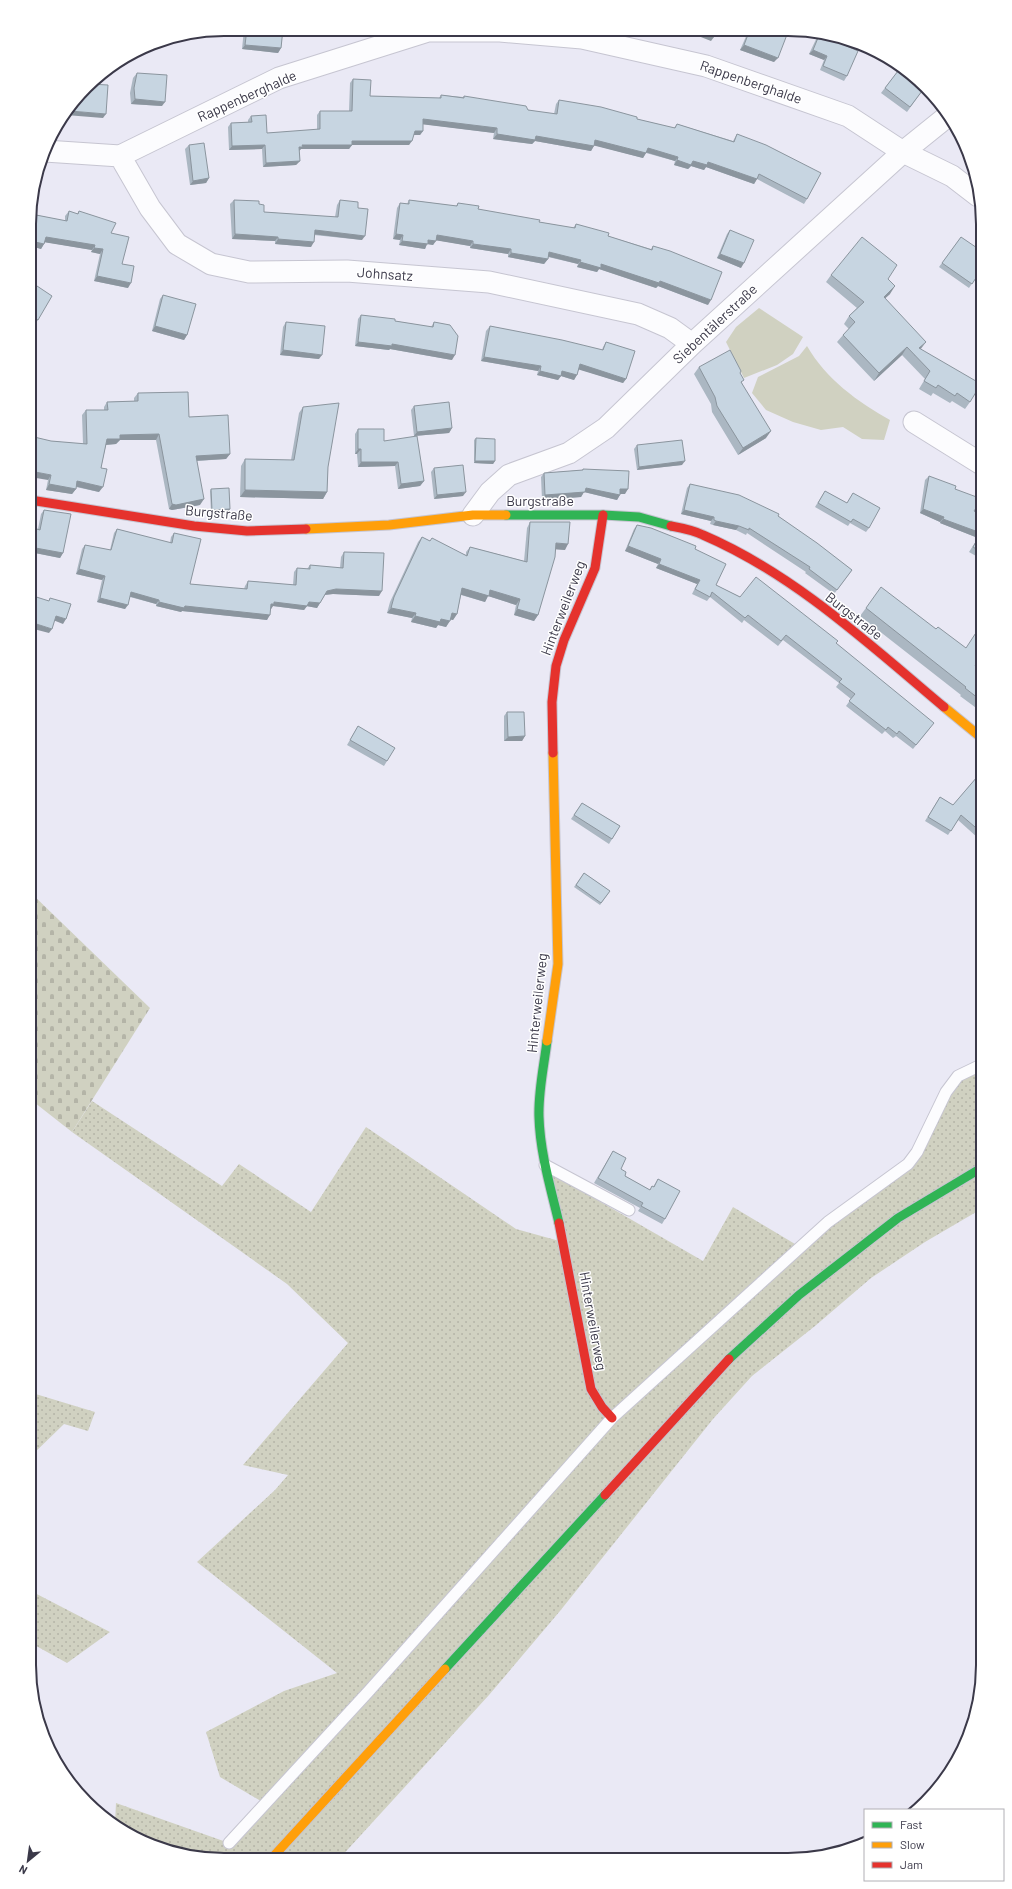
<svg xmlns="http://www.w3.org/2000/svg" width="1012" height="1889" viewBox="0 0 1012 1889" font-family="Barlow,sans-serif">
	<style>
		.grass { fill: url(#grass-dots) }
		.cemetery { fill: url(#cemetery-stones) }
		.green { fill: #d0d1c1 }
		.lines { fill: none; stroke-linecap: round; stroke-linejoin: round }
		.lane-casing { stroke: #c6c5d1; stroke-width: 13 }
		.street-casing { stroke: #c6c5d1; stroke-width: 23 }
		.fast-casing { stroke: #c6c5d1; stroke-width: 11 }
		.slow-casing { stroke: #c6c5d1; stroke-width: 11 }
		.jam-casing { stroke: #c6c5d1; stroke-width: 11 }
		.lane { stroke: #fcfcfe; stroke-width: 11 }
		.street { stroke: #fcfcfe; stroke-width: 21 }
		.fast { stroke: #30b455; stroke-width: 9 }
		.slow { stroke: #ff9f0a; stroke-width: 9 }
		.jam { stroke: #e5322d; stroke-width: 9 }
		.wall { fill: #abb7c2 }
		.shaded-wall { fill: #8b959e }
		.building { fill: #c7d5e1; stroke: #8b959e }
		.labels { text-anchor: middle; stroke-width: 3; stroke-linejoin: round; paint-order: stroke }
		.street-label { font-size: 14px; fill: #3b3949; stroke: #fff }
		.rim { fill: none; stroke: #3b3949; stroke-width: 2 }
	</style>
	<defs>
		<pattern id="grass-dots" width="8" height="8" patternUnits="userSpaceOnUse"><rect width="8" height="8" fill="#d0d1c1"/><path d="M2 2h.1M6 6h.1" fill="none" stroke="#b4b4a7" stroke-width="1.8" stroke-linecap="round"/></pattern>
		<pattern id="cemetery-stones" width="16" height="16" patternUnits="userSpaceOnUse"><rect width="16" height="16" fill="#d0d1c1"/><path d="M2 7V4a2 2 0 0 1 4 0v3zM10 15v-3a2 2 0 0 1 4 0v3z" fill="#b4b4a7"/></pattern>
	</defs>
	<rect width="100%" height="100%" fill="#eae9f5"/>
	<path class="grass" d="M983 1053V1208L925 1242 871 1278 815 1326 752 1376 713 1419 560 1611 489 1695 339 1859 198 1858 149 1845 115 1824 116 1803 229 1843 266 1804 220 1777 206 1732 284 1691 337 1673 197 1562 275 1490 288 1475 243 1465 348 1343 287 1284 72 1132 92 1101 222 1186 239 1164 311 1212 366 1127 516 1229 563 1242 547 1171 703 1261 733 1207 800 1247 908 1164 946 1092 976 1066Z
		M29 1392 95 1412 88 1431 64 1424 29 1458Z
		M29 1590 110 1632 67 1663 29 1642Z"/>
	<path class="cemetery" d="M30 892 150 1008 72 1132 30 1099Z"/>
	<path class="green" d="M759 308 803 337 793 354 777 365 744 378 726 342 736 327Z
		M807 346C826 379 858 402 890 420L884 440 862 439 843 427 821 430 793 422 766 410 752 393 758 377 799 356Z"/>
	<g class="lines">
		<g class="lane-casing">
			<path id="lane" d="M545 1165 629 1210
				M229 1843 368 1692 612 1418 828 1222 908 1164 917 1152 946 1092 958 1076 983 1064"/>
		</g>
		<g class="street-casing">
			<path id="street" d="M500 31 582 38 706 66 848 116 903 152 952 176 978 196
				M45 151 120 156 279 78 428 31H499
				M120 156 150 208 177 244 211 264 249 272 347 271 489 282 638 314 670 328 692 344
				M914 422 983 465
				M473 515 490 492 509 475 569 453 606 428 692 344 903 152 949 115"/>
		</g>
		<g class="fast-casing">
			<path id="fast" d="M506 515H603L639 517 671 526
				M547 1041C544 1066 538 1092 539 1117 540 1153 551 1189 559 1223
				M729 1359 799 1295 898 1218 983 1167
				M445 1669 605 1495"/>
		</g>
		<g class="slow-casing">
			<path id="slow" d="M306 529 389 525 473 515H506
				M944 707 983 739
				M547 1041 558 964 553 753
				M271 1859 445 1669"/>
		</g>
		<g class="jam-casing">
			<path id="jam" d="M30 500 194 526 247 531 306 529
				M671 526C682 528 693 530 703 535 794 574 869 644 944 707
				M553 753 552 702 556 666 564 640 595 568 603 515
				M559 1223 591 1389 602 1407 612 1418
				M605 1495 729 1359"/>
		</g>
		<use href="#lane" class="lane"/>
		<use href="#street" class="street"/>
		<use href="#fast" class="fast"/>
		<use href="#slow" class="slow"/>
		<use href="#jam" class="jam"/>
	</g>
	<path class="wall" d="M244 29H283L281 48 278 53 242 49Z
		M748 32H788L774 62 740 50Z
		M819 33H826L838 42 847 76 844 81 820 70 824 60 809 54Z
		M901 67 925 87 907 112 881 93Z
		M137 73 162 106 131 104 130 93 133 78Z
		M353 79 370 96 439 98 441 95 463 97 464 96 528 110 554 114 556 104 559 100 674 128 677 124 733 141 737 134 807 199 804 204 757 179 754 184 706 167 704 170 691 166 688 169 674 165 675 161 646 153 643 158 594 145 591 151 535 141 532 144 493 139 494 133 423 124V131L420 135H413L409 145H352L349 149H301L299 151 300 161 296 165 263 167 262 149 229 150 228 127 231 123 248 122V120L251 116 267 133 317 130V115L320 111H349L350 83Z
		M189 145 209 178 206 183 190 185 185 149Z
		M234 200 259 204 264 212 335 217 337 205 340 200 358 208 362 240 314 235 311 247 275 244V241L232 239 230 204Z
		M409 200 456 206 458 203 478 209 539 222 573 228 576 224 608 236 651 249 653 246 708 305 658 286 656 288 599 269 597 272 577 267 578 264 548 257V259L544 264 508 257V254L470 248V246L436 240 433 245 427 244 425 249 399 245 400 240 393 239 397 208 400 203 407 204Z
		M69 211 77 214 79 211 111 233 122 264 128 288 94 281 100 254 91 252 92 250 45 242 44 244 41 249 31 246V214L65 221V216Z
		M730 230 741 268 717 258 727 234Z
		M961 237 983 267 969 288 939 267Z
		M831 275 888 279 890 294 885 298 921 349 970 402 965 409 952 401 950 403 933 393 931 396 919 389 925 379 902 355 874 381 837 342 843 335 849 329 844 324 849 316 857 308 826 282Z
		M31 282 38 320 35 324 30 322Z
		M163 295 187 335 184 340 152 331 160 299Z
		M361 315 395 321 431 327 434 322 452 360 390 349 389 350 355 346 358 319Z
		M286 322 319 359 280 355 283 327Z
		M490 326 602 350 603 347 606 342 626 379 623 383 579 369 574 380 561 376 558 380 537 375 538 371 481 361 486 331Z
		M699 367 740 373 742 383 766 438 738 455 712 412 711 404 694 374Z
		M138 393 189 417 230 454 226 459 197 461 200 505 172 510 169 509 156 440H120L116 444 106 445 101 468 99 492 76 487V489L72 494 46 490 48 480 51 441 83 444 82 415 86 410H104V407L107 402 134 401V398Z
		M414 406 452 428 449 433 414 436 411 410Z
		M303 407 328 467 327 492 323 499 240 497 241 466 245 459 291 460 299 413Z
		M358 429 384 441 424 481 420 486 398 489 395 466 358 467 357 454H355V434Z
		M476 438 495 461 493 464 474 463V440Z
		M637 445 682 465 637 470 634 449Z
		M434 468 463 496 434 499 431 472Z
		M583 469 625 494H620L617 500 584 492 581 497 542 500 541 477 544 473 582 470Z
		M929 476 955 489 974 511 983 516V560L969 552 978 538 940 523V522L920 513 925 480Z
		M690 484 778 516 852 570 834 594 805 573 806 572 747 533 746 535 736 530 713 525 710 524 711 521 681 514 687 488Z
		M211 489 229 511 211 512 210 491Z
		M825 491 847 503 853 493 869 528 866 532 850 523 848 526 815 507Z
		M44 510 63 553 60 558 30 552V527L38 529 41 514Z
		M530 522 565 550 555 549 538 615 534 621 514 615 516 605 488 596 485 602 461 595 457 614 453 620 450 619 446 627 438 625 436 628 411 622 412 618 387 613 390 602 418 542 422 537 430 541 466 555V552L470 547 524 561 527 528Z
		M637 525 695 549 716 585 836 643 931 727 913 749 896 736 893 738 885 731 882 734 846 706 851 699 836 687 839 683 783 640 778 646 744 620 742 623 710 597 707 601 692 594 697 584 656 568 658 564 625 551 634 529Z
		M117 529 170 543 171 537 174 533 190 584 244 589 245 586 248 581 293 585 294 572 297 568 307 569 310 565 340 568 341 557 344 552 379 596 333 594 325 595 317 608 307 606 304 610 273 606 271 609H270L267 620 182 611 181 612 156 606V604L130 597 125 609 97 602 102 580 76 574 82 549 85 545 110 550 114 533Z
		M866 608 975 666 983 672V713L960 696 961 695 860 616Z
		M507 712 525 736 522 741H504V716Z
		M358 726 387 761 384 766 347 745Z
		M983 770V833L978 838 958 820 948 835 925 821 940 797 953 805Z
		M582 803 620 826 609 844 571 819Z
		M584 873 610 891 600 905 574 887Z
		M613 1151 621 1169 625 1176 650 1190 652 1186 653 1187 658 1179 665 1219 662 1224 638 1211 640 1208 594 1183Z"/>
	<path class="shaded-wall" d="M688 32H703L714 37 711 41Z
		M245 45 281 48 278 53 242 49Z
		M744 45 778 58 774 62 740 50Z
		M813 50 827 56 824 60 809 54Z
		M135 99 165 102 162 106 131 104Z
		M70 111 106 114 103 118 66 115Z
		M423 119 497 128 494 133 420 124Z
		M415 131H423L420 135H412Z
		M497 134 536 136 594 146 591 151 535 141 532 144 493 139Z
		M595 140 646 153 643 158 592 145Z
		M352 141H412L409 145H349Z
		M265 145 262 149 229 150 232 146Z
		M302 145H352L349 149H301L299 151H296L299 147Z
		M648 148 678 157 675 161 645 152Z
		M677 160 708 162 757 179 754 184 706 167 704 170 691 166 688 169 674 165Z
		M300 161 296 165 263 167 266 163Z
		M209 178 206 183 190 185 193 181Z
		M315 230 365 236 362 240 312 234Z
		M235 234 278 237 275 241 232 239Z
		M396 234 403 235 400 240 393 239Z
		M437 235 473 241 470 246 434 240Z
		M46 237 95 245 92 250 43 242Z
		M278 239 314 242 311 247 275 244Z
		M428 240 436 241 433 245 427 244 425 249 399 245 402 241Z
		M31 241 44 244 41 249 31 246Z
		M473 244 511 249 508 254 470 248Z
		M94 248 103 249 100 254 91 252Z
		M549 252 581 260 578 264 546 256Z
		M511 253 548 259 544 264 508 257Z
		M720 254 744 263 741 268 717 258Z
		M580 262 601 264 660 281 711 300 708 305 658 286 656 288 599 269 597 272 577 267Z
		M97 276 131 283 128 288 94 281Z
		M895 286 890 294 879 304 884 297Z
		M155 326 187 335 184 340 152 331Z
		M358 342 392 344 455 355 452 360 390 349 389 350 355 346Z
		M926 342 920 350 914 356 919 348Z
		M907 347 902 355 874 381 879 373Z
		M283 350 322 355 319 359 280 355Z
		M484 357 541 366 538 371 481 361Z
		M580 364 626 379 623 383 577 369Z
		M540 371H562L577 375 574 380 561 376 558 380 537 375Z
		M452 428 449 433 414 436 417 432Z
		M771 431 766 438 738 455 743 448Z
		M159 434 156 440H120L116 444 104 445 107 439 120 435Z
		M358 449H361L357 454H355Z
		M230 454 226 459 192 461 196 456Z
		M475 461H495L493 464 474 463Z
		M685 461 682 465 637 470 639 467Z
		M361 462H398L395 466 358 467Z
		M30 471 51 475 48 480 30 477Z
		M77 481 103 487 99 492 74 486Z
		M424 481 420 486 398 489 401 484Z
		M49 484 76 489 72 494 46 490Z
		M586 488 620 495 617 500 584 492 581 497 542 500 545 495Z
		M620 489H628L625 494H617Z
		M245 490 327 492 323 499 240 497Z
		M466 492 463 496 434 499 437 495Z
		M204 499 200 505 172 510 169 509 172 504Z
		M230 509 229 511 211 512 212 510Z
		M923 509 944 517 940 522 920 513Z
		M684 510 714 517 711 521 681 514Z
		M943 519 981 533 978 538 940 523Z
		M716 521 739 526 736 530 713 525Z
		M556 543 568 544 565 550 552 549Z
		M628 546 661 559 658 564 625 551Z
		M30 547 63 553 60 558 30 552Z
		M659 564 700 580 697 584 656 568Z
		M79 569 105 576 102 580 76 574Z
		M462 588 490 590 520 599 516 605 488 596 485 602 459 594Z
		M336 589 382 591 379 596 333 594 324 595 327 591Z
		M131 592 159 600 156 604 128 596Z
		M100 598 128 605 125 609 97 602Z
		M159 602 185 606 270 615 267 620 182 611 181 612 156 606Z
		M274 602 307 606 304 610 273 606 271 609 268 608 271 604Z
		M309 602 320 603 317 608 306 606Z
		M391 608 416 613 412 618 387 613Z
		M517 609 538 615 534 621 514 615Z
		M452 613 457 614 453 620 448 619Z
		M56 616 66 619 63 624 53 620Z
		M415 616 441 619 450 621 446 627 438 625 436 628 411 622Z
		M30 622 52 629 49 633 30 628Z
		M525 736 522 741H504L508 737Z"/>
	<path class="building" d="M247 29H283L281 48 245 45Z
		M703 32H716L714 37Z
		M749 32H788L778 58 744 45Z
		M820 33H826L840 37 838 42 858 51 847 76 823 66 827 56 813 50Z
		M901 67 916 77 925 87 910 107 885 88Z
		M137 73 167 75 165 102 135 99 134 88Z
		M353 79 371 80 370 96 441 98V95L464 98V96L526 106 528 110 557 114 559 100 601 107 637 117V119L675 128 677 124 734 142 737 134 766 145 821 173 807 199 759 174 757 179 708 162 707 165 693 161 691 165 677 160 678 157 648 148 646 153 595 140 594 146 536 136 535 140 497 134V128L423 119V131H415L412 141H352V145H302L303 147H299L300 161 266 163 265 145 232 146 231 123 252 122 251 116 266 115 267 133 320 129V111H352Z
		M90 84 108 85 106 114 70 111Z
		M204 143 209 178 193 181 189 145Z
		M234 200 259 201V204L264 205V212L338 217 340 200 358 202V208L368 209 365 236 315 230 314 242 278 239V237L235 234Z
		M409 200 457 206 458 203 479 206 478 209 540 220 539 222 575 228 576 224 609 233 608 236 652 250 653 246 670 251 722 272 711 300 660 281 659 283 601 264V268L580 262 581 260 549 252 548 259 511 253V249L473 244V241L437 235 436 241 428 240V244L402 241 403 235 396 234 400 203 409 204Z
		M69 211 78 214 79 211 116 223 111 233 129 237 122 264 134 266 131 283 97 276 103 249 94 248 95 245 46 237 44 244 31 241V214L67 221Z
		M730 230 754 240 744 263 720 254Z
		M862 237 897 265 888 279 895 286 884 297 926 342 919 348 981 384 970 402 957 393 955 396 938 385 936 388 924 381 930 371 907 347 879 373 843 335 855 322 849 316 864 302 831 275Z
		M961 237 983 252V267L972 284 942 263Z
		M31 282 52 296 38 320 31 315Z
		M163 295 196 304 187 335 155 326Z
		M361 315 395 319V321L433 327 434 322 450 325 458 336 455 355 392 344V346L358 342Z
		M286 322 325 326 322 355 283 350Z
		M490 326 562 340 603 350 606 342 635 351 626 379 580 364 577 375 562 371 561 376 540 371 541 366 484 357Z
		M730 350 741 371 740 373 744 380 741 382 771 431 743 448 717 406 715 397 699 367Z
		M188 392 189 417 228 415 230 454 196 456 204 499 176 505 172 504 159 434 120 435V439H107L101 468 107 469 103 487 77 481 76 489 49 484 51 475 30 471V436L51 441 87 444 86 410H108L107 402 138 401V393Z
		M449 402 452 428 417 432 414 406Z
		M339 403 328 467 327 492 245 490V459L294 460 303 407Z
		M30 422 33 423 30 428Z
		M358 429H384V441L417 436 424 481 401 484 398 462H361V449H358Z
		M476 438 495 439V461H475Z
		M682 440 685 461 639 467 637 445Z
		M463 465 466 492 437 495 434 468Z
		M583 469 629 471 628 489H620V495L586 488 585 492 545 495 544 473 583 470Z
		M929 476 956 486 955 489 982 499 974 511 983 516V553L973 547 981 533 943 519 944 517 923 509Z
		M690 484 739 495 779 514 778 516 817 543 852 570 837 590 809 569 810 567 749 528V530L739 526 716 521 714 520V517L684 510Z
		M229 488 230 509 212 510 211 489Z
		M825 491 847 503 853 493 880 508 869 528 853 519 851 522 818 503Z
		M44 510 71 514 63 553 30 547V527L40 530Z
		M530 522H570L568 544 556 543 555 557 538 615 517 609 520 599 490 590 489 596 462 588 457 614 452 613 450 621 441 619 440 622 415 616 416 613 391 608 394 597 422 537 430 541 432 538 467 556 470 547 527 562Z
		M637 525 651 528 696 546 695 549 726 564 716 585 740 597 756 577 838 641 836 643 934 723 916 745 899 731 897 734 888 727 886 730 849 701 855 694 839 682 842 679 786 635 781 641 748 615 745 618 712 592 710 597 695 589 700 580 659 564 661 559 628 546Z
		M117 529 172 543 174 533 201 539 190 584 247 589 248 581 296 585 297 568 310 569V565L343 568 344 552 384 553 382 591 336 589 327 591 320 603 309 602 307 606 274 602V604H271L270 615 185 606 184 608 159 602V600L131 592 128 605 100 598 105 576 79 569 85 545 111 550Z
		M881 587 936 629 938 627 966 648 983 622V654L975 666 983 672V702L965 688 966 687 866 608Z
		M30 595 49 601 50 598 71 604 66 619 56 616 52 629 30 622Z
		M507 712H524L525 736 508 737Z
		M358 726 395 748 387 761 350 740Z
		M983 770V832L982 833 961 815 951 831 928 817 940 797 953 805Z
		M582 803 620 826 612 839 574 815Z
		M584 873 610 891 601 903 576 885Z
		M613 1151 626 1158 621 1169 626 1172 625 1176 650 1190 652 1186 654 1187 658 1179 680 1191 665 1219 641 1206 643 1203 598 1178Z"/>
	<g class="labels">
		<g class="street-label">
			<text transform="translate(751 82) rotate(19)" y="5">Rappenberghalde</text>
			<text transform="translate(247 96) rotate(-24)" y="5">Rappenberghalde</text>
			<text transform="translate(385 274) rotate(4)" y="5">Johnsatz</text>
			<text transform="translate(715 324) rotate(-43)" y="5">Siebentälerstraße</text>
			<text x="540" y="506">Burgstraße</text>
			<text transform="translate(219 513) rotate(5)" y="5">Burgstraße</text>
			<text transform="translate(563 608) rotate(-69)" y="5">Hinterweilerweg</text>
			<text transform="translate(854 616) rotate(38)" y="5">Burgstraße</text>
			<text transform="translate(537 1003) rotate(-84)" y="5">Hinterweilerweg</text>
			<text transform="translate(593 1321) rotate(80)" y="5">Hinterweilerweg</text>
		</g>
	</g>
	<path d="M0 0H1012V1889H0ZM224 36H788A188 188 0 0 1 976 224V1665A188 188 0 0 1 788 1853H224A188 188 0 0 1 36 1665V224A188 188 0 0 1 224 36Z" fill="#fff" fill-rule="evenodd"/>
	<path class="rim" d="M224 36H788A188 188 0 0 1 976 224V1665A188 188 0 0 1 788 1853H224A188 188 0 0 1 36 1665V224A188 188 0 0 1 224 36Z"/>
	<rect x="864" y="1809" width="140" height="72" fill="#ffffff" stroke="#b1b0b6"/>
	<rect x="872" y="1822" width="20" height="6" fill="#30b455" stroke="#b1b0b6"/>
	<text x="900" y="1829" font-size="12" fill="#3b3949">Fast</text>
	<rect x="872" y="1842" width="20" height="6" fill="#ff9f0a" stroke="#b1b0b6"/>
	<text x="900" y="1849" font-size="12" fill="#3b3949">Slow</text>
	<rect x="872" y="1862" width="20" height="6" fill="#e5322d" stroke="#b1b0b6"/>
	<text x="900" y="1869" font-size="12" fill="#3b3949">Jam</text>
	<g transform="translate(28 1861) rotate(209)" stroke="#ffffff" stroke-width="3" paint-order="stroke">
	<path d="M0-3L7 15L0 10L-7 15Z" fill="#3b3949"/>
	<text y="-6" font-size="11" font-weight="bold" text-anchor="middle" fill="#3b3949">N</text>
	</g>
</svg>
